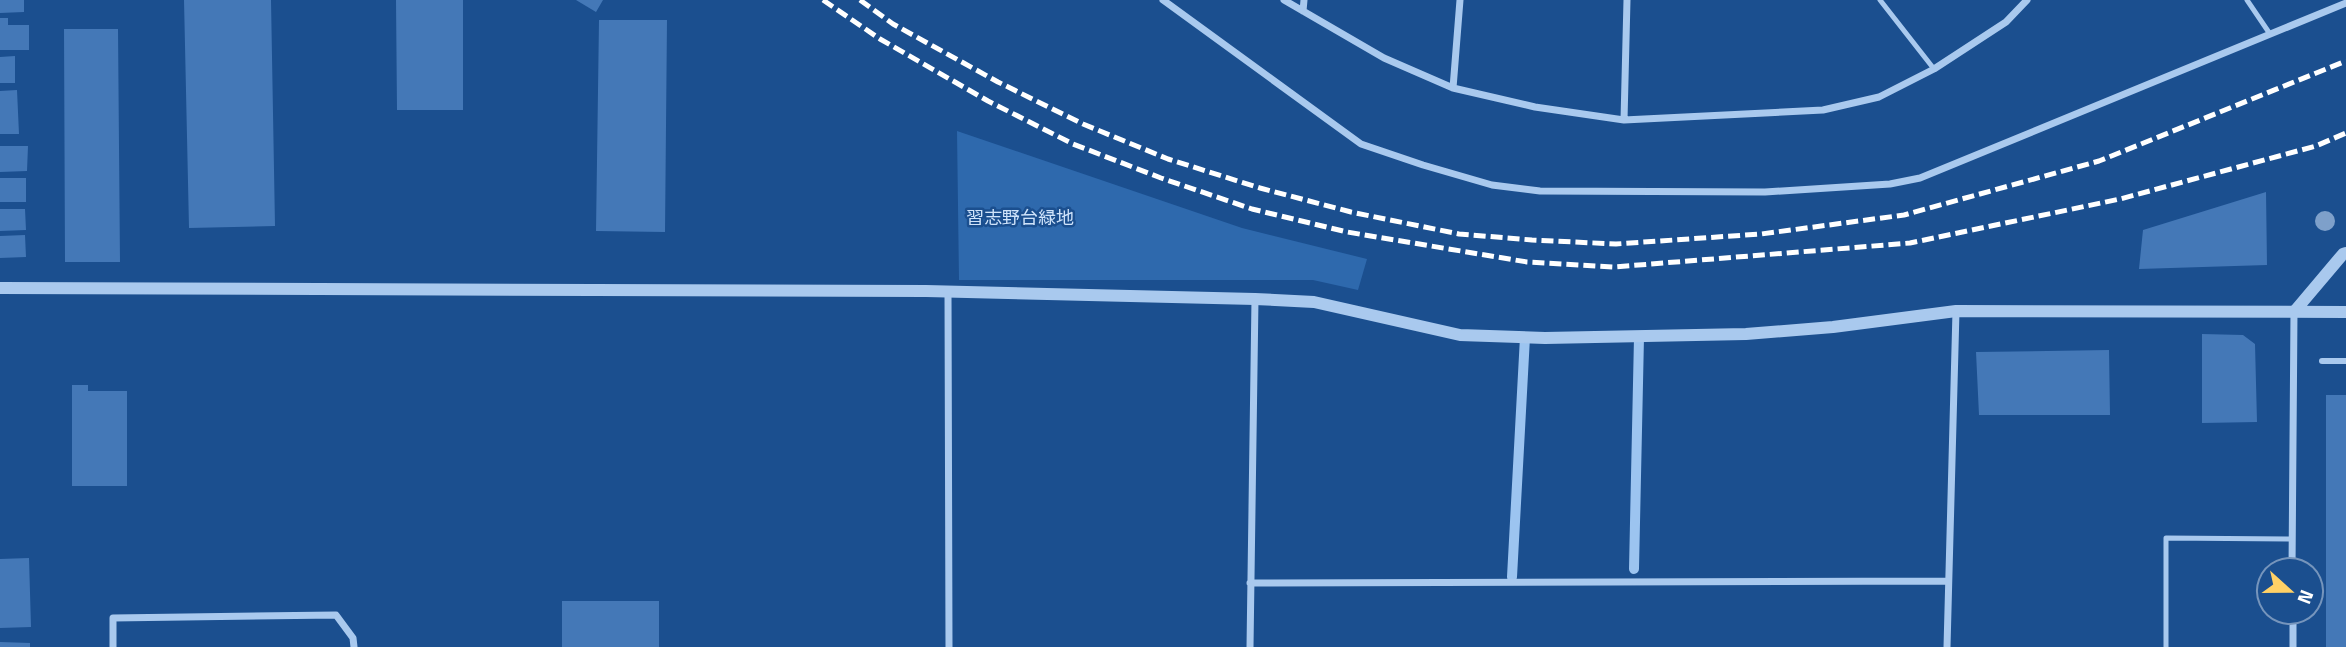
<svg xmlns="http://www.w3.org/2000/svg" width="2346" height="647" viewBox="0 0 2346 647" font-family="'Titillium Web','Noto Sans JP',sans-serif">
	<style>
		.green { fill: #2e69ad }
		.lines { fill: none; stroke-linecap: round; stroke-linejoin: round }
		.stream { stroke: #9cc4f0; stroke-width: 10 }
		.building { fill: #4478b7 }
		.service { stroke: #a9c9ee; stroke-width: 5 }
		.pedestrian { stroke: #a9c9ee; stroke-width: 6 }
		.minor { stroke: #a9c9ee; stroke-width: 7 }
		.tertiary { stroke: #a9c9ee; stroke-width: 12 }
		.rail { stroke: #fff; stroke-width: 5; stroke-dasharray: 12 5; stroke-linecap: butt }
		.tree { fill: #7ea0ca }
		.labels { text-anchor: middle; stroke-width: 5; stroke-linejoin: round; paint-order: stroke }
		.park-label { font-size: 18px; fill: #cfe3fa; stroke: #1b4f8f }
	</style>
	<rect width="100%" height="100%" fill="#1b4f8f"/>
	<path class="green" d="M957 131 1242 228 1367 259 1358 290 1313 280H959Z"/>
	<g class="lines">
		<path class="stream" d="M1634 569 1639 337
			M1512 577 1525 337"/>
	</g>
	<path class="building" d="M0 0H24V12L0 13Z
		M184 0H271L275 226 189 228Z
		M396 0H463V110H397Z
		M576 0H603L596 12Z
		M0 18H8V25H29V50H0Z
		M599 20H667L665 232 596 231Z
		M64 29H118L120 262H65Z
		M15 56V83H0V57Z
		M17 90 19 134H0V91Z
		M0 146H28L27 171 0 172Z
		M0 178H26V202H0Z
		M2266 192 2267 265 2139 269 2143 230Z
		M0 209H25L26 230 0 231Z
		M25 235 26 257 0 258V236Z
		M2202 334 2243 335 2255 344 2257 422 2202 423Z
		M2109 350 2110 415H1979L1976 352Z
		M72 385H88V391H127V486H72Z
		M2326 395H2346V647H2326Z
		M29 558 31 627 0 628V559Z
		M562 601H659V647H562Z
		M0 642 30 643V647H0Z"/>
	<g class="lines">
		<path class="service" d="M1880 0 1934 69
			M2247 0 2270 34
			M2166 647V538L2292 539"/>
		<path class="pedestrian" d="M2322 361H2346"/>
		<path class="minor" d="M1163 0 1361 144 1423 165 1492 185 1540 191 1765 192 1890 184 1920 178 2346 3
			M1284 0 1384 58 1453 88 1535 107 1624 120 1823 110 1879 97 1934 69 2006 22 2027 0
			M1303 11 1304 0
			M1453 88 1460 0
			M1624 120 1627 0
			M948 292 949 647
			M2292 570 2294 312
			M1250 583 1947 581
			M2293 612V647
			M113 647V618L336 615 353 638 354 647
			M1250 647 1255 299
			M1947 647 1956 311"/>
		<path class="tertiary" d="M0 288 926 291 1255 299 1314 302 1460 335 1545 338 1746 334 1833 327 1956 311 2346 312
			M2294 312 2343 254 2346 253"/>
		<path class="rail" d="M823 0 880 39 988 101 1073 144 1161 178 1252 209 1347 232 1527 262 1614 267 1910 243 2120 199 2316 146 2346 133
			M860 0 893 24 998 82 1083 124 1168 159 1260 188 1351 212 1459 234 1532 240 1616 244 1761 234 1904 215 2099 161 2346 61"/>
	</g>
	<circle class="tree" cx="2325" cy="221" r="10"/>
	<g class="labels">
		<g class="park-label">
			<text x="1020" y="224">習志野台緑地</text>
		</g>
	</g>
	<g transform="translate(2290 591) rotate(111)"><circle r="33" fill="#1b4f8f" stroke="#7695bc" stroke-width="2"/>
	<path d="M0-5L12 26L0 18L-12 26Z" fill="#ffd166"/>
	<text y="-10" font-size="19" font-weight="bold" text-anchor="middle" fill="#ffffff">N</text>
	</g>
</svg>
